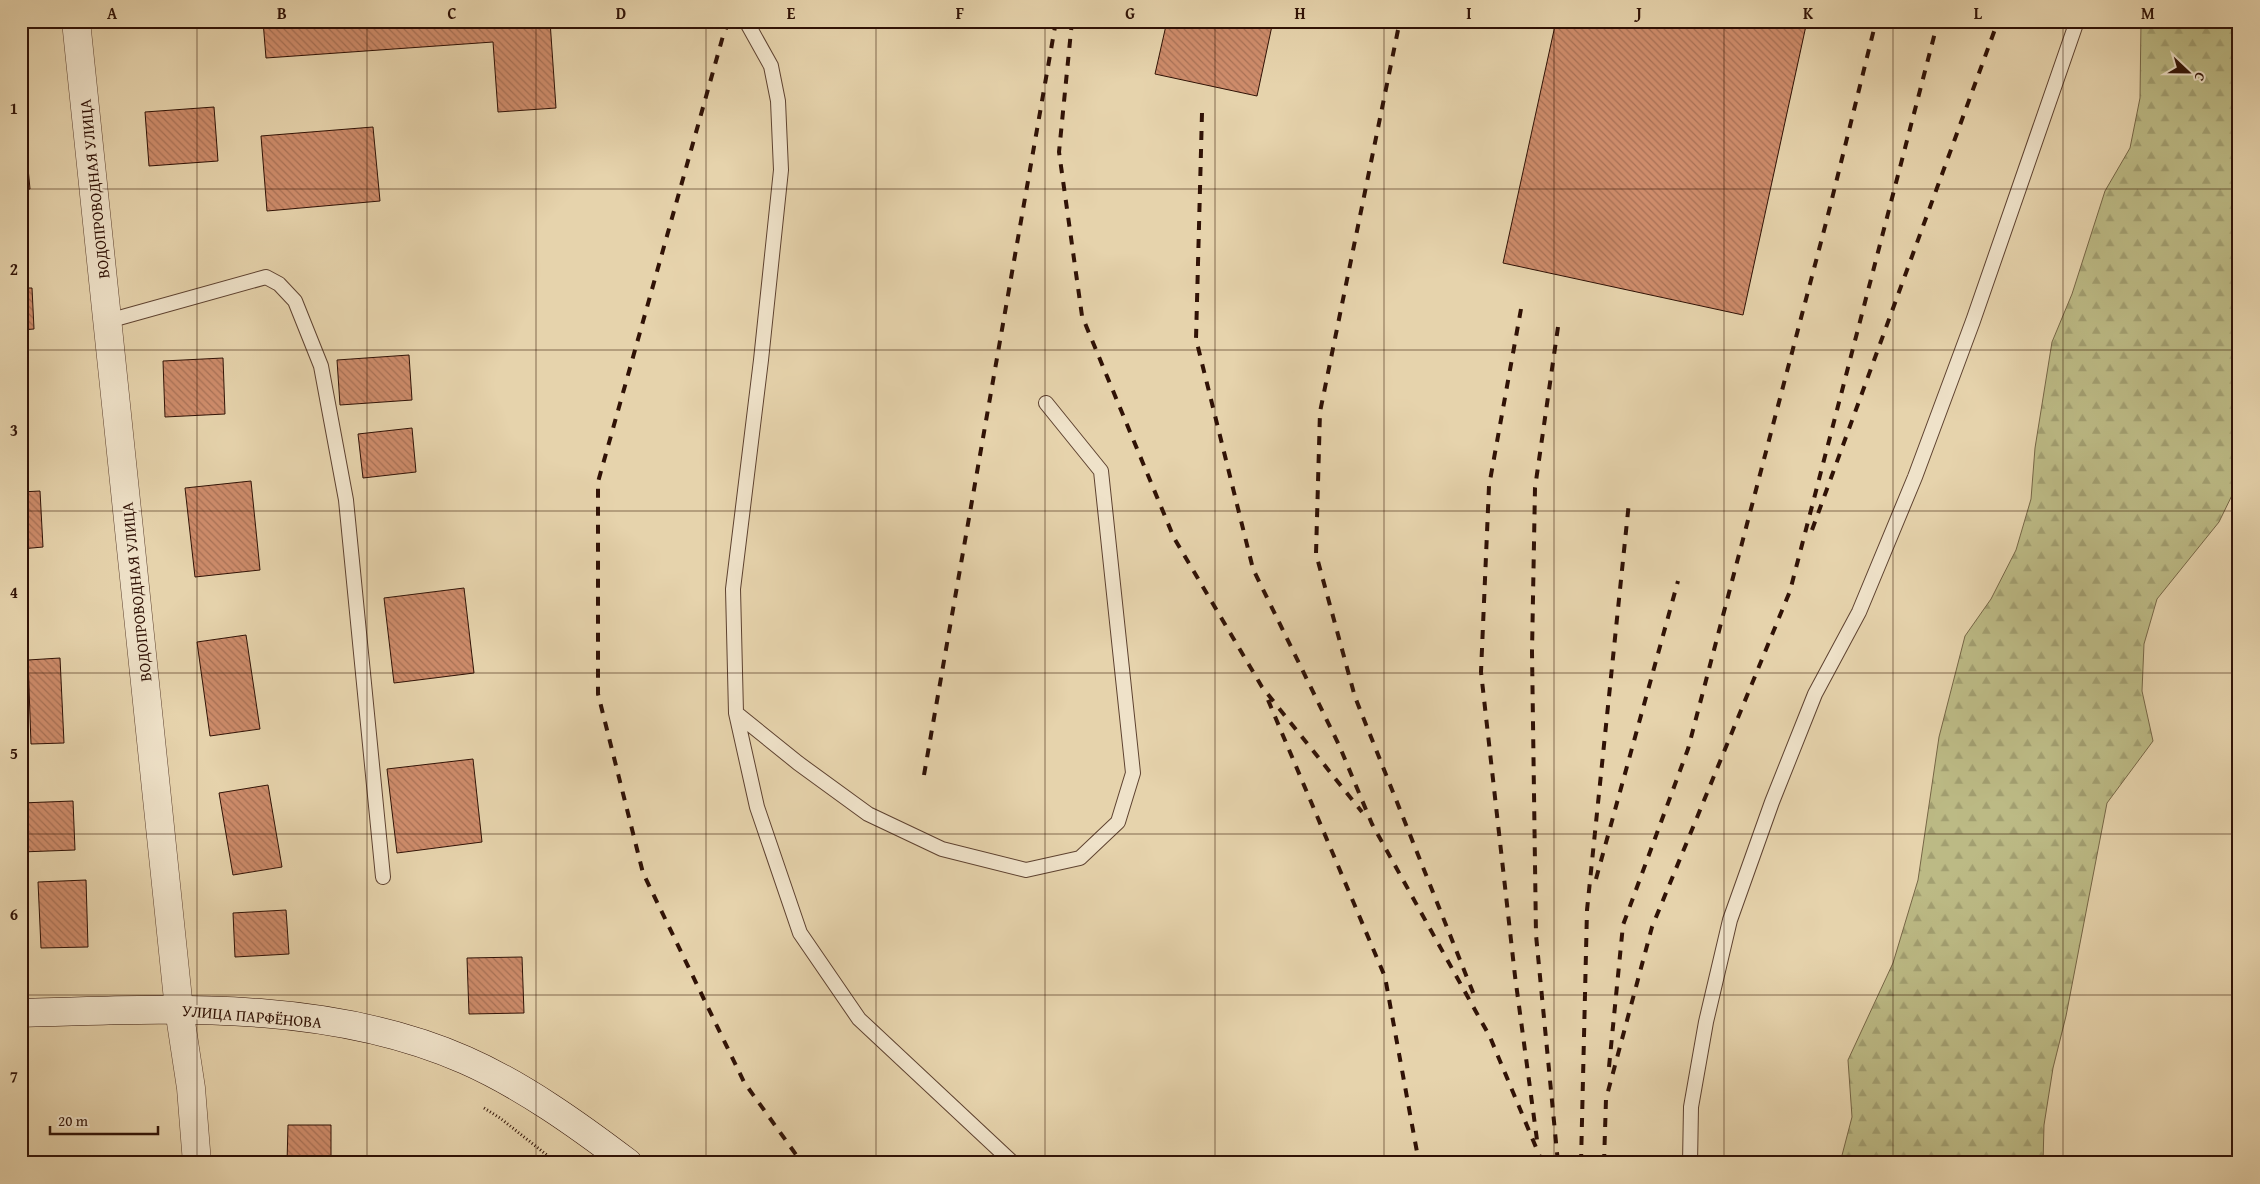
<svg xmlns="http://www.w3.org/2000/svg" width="2260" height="1184" viewBox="0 0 2260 1184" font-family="'Gentium Book Plus',serif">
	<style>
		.forest { fill: url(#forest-firs); stroke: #766646 }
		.building { fill: url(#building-back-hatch); stroke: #301206 }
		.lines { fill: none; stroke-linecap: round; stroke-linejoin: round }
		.lane-casing { stroke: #5e4230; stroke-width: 16 }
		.street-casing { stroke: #5e4230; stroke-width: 29 }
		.secondary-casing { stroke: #301206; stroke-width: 29 }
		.path { stroke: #301206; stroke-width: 3; stroke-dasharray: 1 2.5; stroke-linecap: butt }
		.lane { stroke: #efe2c9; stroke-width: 14 }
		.street { stroke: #efe2c9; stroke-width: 28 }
		.secondary { stroke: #efe2c9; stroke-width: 28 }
		.rail { stroke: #301206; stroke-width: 4; stroke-dasharray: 9 9; stroke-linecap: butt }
		.grid { fill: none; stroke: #301206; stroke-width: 1; stroke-opacity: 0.55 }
		.labels { text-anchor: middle; stroke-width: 4.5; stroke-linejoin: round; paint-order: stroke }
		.street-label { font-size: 16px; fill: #301206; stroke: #efe2c9 }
		.neatline { fill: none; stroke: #301206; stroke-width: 2 }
		.grid-label { font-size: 16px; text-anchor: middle; font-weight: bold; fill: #301206 }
	</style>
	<defs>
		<pattern id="forest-firs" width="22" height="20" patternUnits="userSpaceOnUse" patternTransform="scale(1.25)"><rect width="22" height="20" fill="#bcba85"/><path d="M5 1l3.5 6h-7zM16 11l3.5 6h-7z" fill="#a29f71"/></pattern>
		<pattern id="building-back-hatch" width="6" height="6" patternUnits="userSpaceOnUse" patternTransform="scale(1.25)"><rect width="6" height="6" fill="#ce8c6b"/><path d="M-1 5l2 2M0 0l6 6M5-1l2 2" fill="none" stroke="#a87156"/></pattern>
	</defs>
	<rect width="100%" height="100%" fill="#e6d3ac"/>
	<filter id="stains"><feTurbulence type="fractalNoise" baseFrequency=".004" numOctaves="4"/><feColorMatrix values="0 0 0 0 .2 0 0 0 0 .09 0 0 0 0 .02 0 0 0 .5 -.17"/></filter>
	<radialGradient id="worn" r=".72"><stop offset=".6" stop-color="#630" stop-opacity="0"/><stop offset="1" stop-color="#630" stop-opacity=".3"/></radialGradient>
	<path class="forest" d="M2141 21H2239L2238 483 2219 522 2157 599 2144 644 2142 691 2153 741 2107 803 2066 1016 2053 1068 2044 1125 2043 1163H1840L1852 1117 1848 1060 1893 963 1918 880 1939 737 1965 636 1991 599 2016 550 2031 499 2035 448 2052 342 2072 294 2105 191 2130 148 2140 98Z"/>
	<path class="building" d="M263 21H550L556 108 498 112 493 42 266 58Z
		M1167 21H1273L1257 96 1155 74Z
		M1556 21H1807L1743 315 1503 263Z
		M214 107 218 161 149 166 145 112Z
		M373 127 380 201 267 211 261 136Z
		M21 147H26L30 189 21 190Z
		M21 288H32L34 329 21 330Z
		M409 355 412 400 340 405 337 360Z
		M223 358 225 414 165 417 163 361Z
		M412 428 416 472 363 478 358 434Z
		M251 481 260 570 195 577 185 488Z
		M40 491 43 547 21 549V492Z
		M464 588 474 673 394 683 384 598Z
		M246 635 260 729 210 736 197 642Z
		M60 658 64 743 31 744 28 660Z
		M473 759 482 842 397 853 387 769Z
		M268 785 282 867 233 875 219 793Z
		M73 801 75 850 21 852V803Z
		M86 880 88 947 41 948 38 882Z
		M286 910 289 954 235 957 233 913Z
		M522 957 524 1013 469 1014 467 958Z
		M288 1125H331V1163H287Z"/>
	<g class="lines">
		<g class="lane-casing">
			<path id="lane" d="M746 21 771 66 778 101 781 170 761 360 733 589 736 713 757 807 800 933 859 1019 1013 1163
				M108 321 266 277 279 284 295 301 321 366 346 500 383 877
				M736 713 798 763 868 814 942 849 1026 870 1080 858 1118 822 1133 773 1101 471 1046 403
				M1690 1163 1691 1107 1706 1022 1730 920 1772 802 1815 694 1859 612 1915 477 1973 321 2077 21"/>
		</g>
		<g class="street-casing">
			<path id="street" d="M76 21 179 1009 191 1088 197 1163"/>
		</g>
		<g class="secondary-casing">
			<path id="secondary" d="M21 1013C169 1009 326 999 465 1060 522 1085 578 1125 628 1163"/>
		</g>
		<path class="path" d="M484 1108 500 1118 557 1163"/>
		<use href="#lane" class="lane"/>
		<use href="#street" class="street"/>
		<use href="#secondary" class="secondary"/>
		<path class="rail" d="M729 21 723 36 598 482V694L643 873 744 1082 802 1163
			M1072 21 1059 152 1082 316 1174 538 1262 687 1362 812
			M1398 30 1320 412 1316 554 1355 697 1474 995
			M1202 113 1196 339 1253 569 1339 745 1372 824 1490 1037 1540 1157
			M1521 309 1489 486 1481 672 1515 976 1537 1140
			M1558 327 1535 488 1532 652 1536 935 1558 1163
			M1812 530 1998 21
			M1268 700 1385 977 1419 1163
			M924 775 1056 21
			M1596 879 1678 581
			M1609 1067 1623 925 1688 749 1827 219 1876 21
			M1581 1163 1587 910 1629 502
			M1604 1163 1606 1099 1652 927 1790 591 1938 21"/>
	</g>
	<path class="grid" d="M197 21V1163M367 21V1163M536 21V1163M706 21V1163M876 21V1163M1045 21V1163M1215 21V1163M1384 21V1163M1554 21V1163M1724 21V1163M1893 21V1163M2063 21V1163M21 189H2239M21 350H2239M21 511H2239M21 673H2239M21 834H2239M21 995H2239"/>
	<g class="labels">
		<g class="street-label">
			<text transform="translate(94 189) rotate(-96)" y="6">ВОДОПРОВОДНАЯ УЛИЦА</text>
			<text transform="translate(136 592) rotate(-96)" y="6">ВОДОПРОВОДНАЯ УЛИЦА</text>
			<text transform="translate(252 1016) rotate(5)" y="6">УЛИЦА ПАРФЁНОВА</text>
		</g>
	</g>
	<rect width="2260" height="1184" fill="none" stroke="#e6d3ac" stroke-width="55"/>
	<g transform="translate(2188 72) rotate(112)" stroke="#efe2c9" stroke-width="4" paint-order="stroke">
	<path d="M0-4L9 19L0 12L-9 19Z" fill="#301206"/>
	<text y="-8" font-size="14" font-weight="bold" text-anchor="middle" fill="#301206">С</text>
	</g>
	<path d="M50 1126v8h108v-8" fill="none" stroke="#301206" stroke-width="2.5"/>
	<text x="58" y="1126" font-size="15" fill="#301206" stroke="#efe2c9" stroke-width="4" paint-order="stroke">20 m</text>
	<rect x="28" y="28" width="2204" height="1128" class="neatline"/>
	<g class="grid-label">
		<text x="112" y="19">A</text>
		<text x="282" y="19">B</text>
		<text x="452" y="19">C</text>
		<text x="621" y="19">D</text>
		<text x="791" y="19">E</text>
		<text x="960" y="19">F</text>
		<text x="1130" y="19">G</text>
		<text x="1300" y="19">H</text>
		<text x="1469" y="19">I</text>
		<text x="1639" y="19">J</text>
		<text x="1808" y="19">K</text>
		<text x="1978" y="19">L</text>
		<text x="2148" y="19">M</text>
		<text x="14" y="114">1</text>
		<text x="14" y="275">2</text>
		<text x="14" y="436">3</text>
		<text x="14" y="598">4</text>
		<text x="14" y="759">5</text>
		<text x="14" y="920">6</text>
		<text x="14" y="1082">7</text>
	</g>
	<rect width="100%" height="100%" filter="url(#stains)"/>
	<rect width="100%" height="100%" fill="url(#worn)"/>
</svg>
